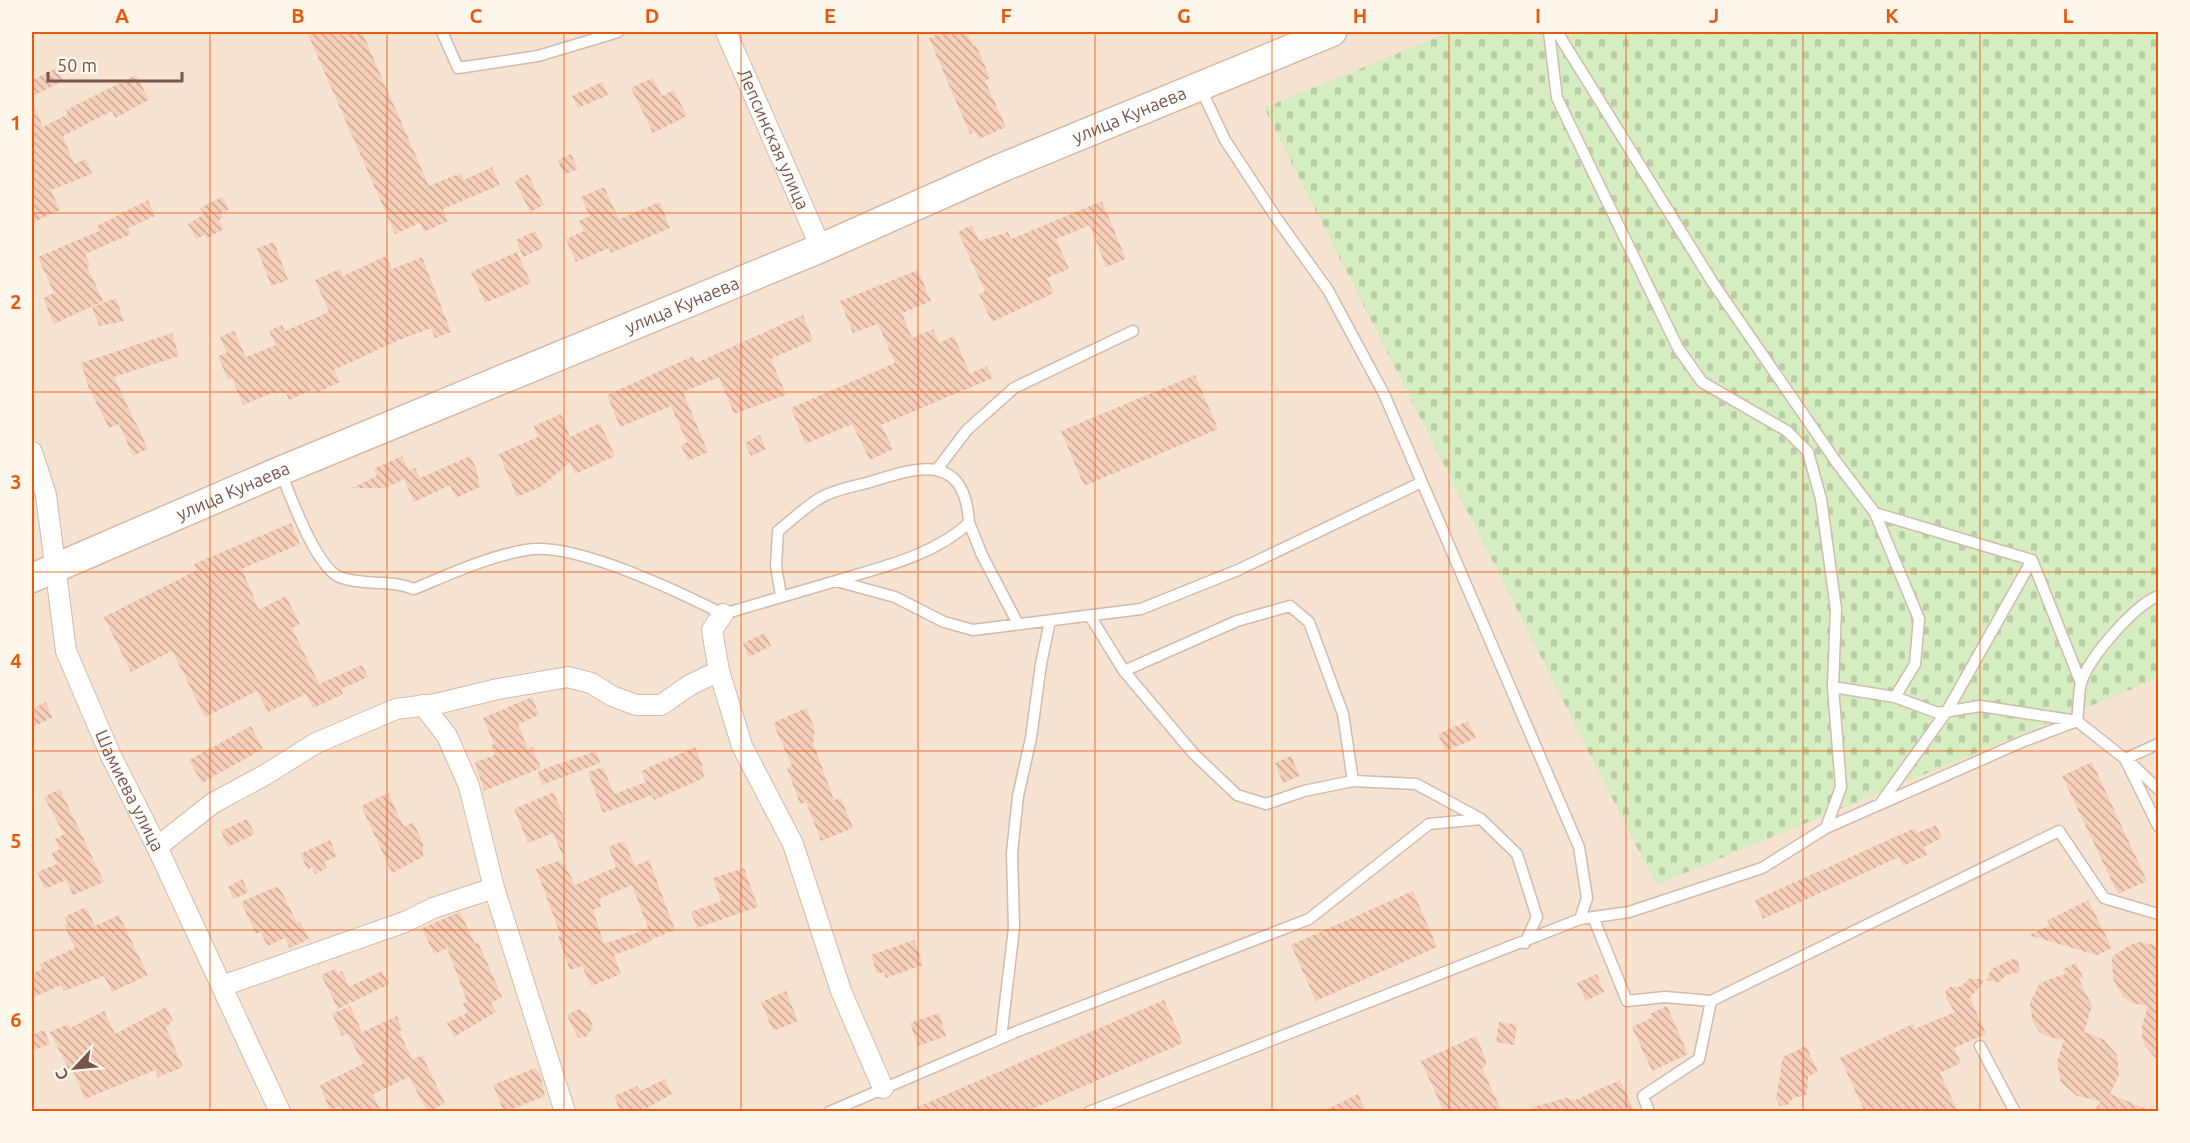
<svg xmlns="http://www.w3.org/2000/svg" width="2190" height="1143" viewBox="0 0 2190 1143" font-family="Ubuntu,sans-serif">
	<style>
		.residential { fill: #f6e3d2 }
		.cemetery { fill: url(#cemetery-stones) }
		.building { fill: url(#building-back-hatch) }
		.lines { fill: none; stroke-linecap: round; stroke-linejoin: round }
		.service-casing { stroke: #d3bbab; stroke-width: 13 }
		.minor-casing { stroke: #d3bbab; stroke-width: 22 }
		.secondary-casing { stroke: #d6baa9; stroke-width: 31 }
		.service { stroke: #fff; stroke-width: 10 }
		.minor { stroke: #fff; stroke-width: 20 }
		.secondary { stroke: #fff; stroke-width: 28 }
		.grid { fill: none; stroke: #e8590c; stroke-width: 1.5; stroke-opacity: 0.55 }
		.labels { text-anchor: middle; stroke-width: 6; stroke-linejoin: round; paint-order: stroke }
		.street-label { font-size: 18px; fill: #795647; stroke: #fff6ec }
		.neatline { fill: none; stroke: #e8590c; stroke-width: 2 }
		.grid-label { font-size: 20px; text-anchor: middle; font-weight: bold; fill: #e8590c }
	</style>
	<defs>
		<pattern id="cemetery-stones" width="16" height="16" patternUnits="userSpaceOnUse" patternTransform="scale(1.5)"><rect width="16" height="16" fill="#d5edc1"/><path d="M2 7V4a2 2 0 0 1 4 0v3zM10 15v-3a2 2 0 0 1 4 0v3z" fill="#bacda7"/></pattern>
		<pattern id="building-back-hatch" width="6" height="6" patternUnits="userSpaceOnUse" patternTransform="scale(1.5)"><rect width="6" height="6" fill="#f6ceb9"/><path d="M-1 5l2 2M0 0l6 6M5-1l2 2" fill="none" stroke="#ccaa98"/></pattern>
	</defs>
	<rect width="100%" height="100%" fill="#fef2e4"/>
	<path class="residential" d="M32 32H2158V1111H32Z"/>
	<path class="cemetery" d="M1450 32H2158V678L1656 885 1264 108Z"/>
	<path class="building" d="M307 32H362L429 186 461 173 464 180 492 167 500 185 443 209 448 221 424 232 420 223 395 234Z
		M943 32H966L973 46 976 45 990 78 985 81 1006 127 979 139 975 132 970 134 929 38Z
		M57 68 63 81 32 96V80Z
		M136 75 149 100 115 118 112 111 63 136 74 164 86 159 92 174 51 190 60 210 32 223V101L43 127 68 114 66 110Z
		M653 78 662 96 674 90 687 116 653 133 631 88Z
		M602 82 608 95 578 108 572 96Z
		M571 154 578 169 564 175 558 160Z
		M528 174 544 205 530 212 515 181Z
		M604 187 619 219 660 202 670 228 611 253 609 248 576 262 566 239 584 231 579 221 590 216 581 197Z
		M222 197 229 209 221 213 224 218 219 220 224 229 207 238 205 235 196 239 188 224 204 214 200 208Z
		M148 200 155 216 128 228 131 234 85 254 90 265 87 266 103 301 54 324 43 298 54 293 38 257 99 231 97 226Z
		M1102 201 1126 259 1106 267 1090 225 1056 239 1069 269 1047 278 1054 293 992 322 979 294 985 291 958 232 972 225 979 241 1008 232 1011 239Z
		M535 231 543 248 523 257 516 240Z
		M274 242 288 280 271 286 257 248Z
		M517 252 531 283 485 303 471 272Z
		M386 256 392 269 422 257 451 332 435 338 431 328 399 340 334 370 340 382 316 393 314 389 289 400 286 393H272L243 405 232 378 228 380 218 356 227 353 220 337 234 331 246 357 276 345 269 331 282 325 285 331 329 312 315 280 340 269 343 276Z
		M918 270 931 301 902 313 912 338 933 329 939 343 954 336 970 374 987 366 993 378 881 425 893 449 870 460 852 424 805 444 791 408 895 363 878 324 853 333 840 301Z
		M116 298 124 321 99 326 92 307Z
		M803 315 813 340 771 359 786 395 734 414 719 377 683 392 708 452 688 461 681 445 687 442 671 406 620 427 607 395 693 356 696 363Z
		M172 333 179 356 114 377 148 449 133 456 119 424 109 428 88 386 81 363Z
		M1195 375 1218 429 1084 486 1061 431Z
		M561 414 570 437 600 423 615 456 575 474 570 462 542 486 517 497 499 454 538 437 534 426Z
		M760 435 766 449 751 456 745 443Z
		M402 456 409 470 415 468 420 478 470 456 477 470 480 487 456 498 450 485 414 502 404 479 386 488H352L377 476 374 469Z
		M291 523 300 544 242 569 259 610 286 596 300 624 292 628 319 684 362 665 368 677 341 689 343 694 313 708 306 694 268 712 257 691 205 717 172 651 131 672 104 617 197 570 194 564Z
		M765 633 771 646 749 657 743 643Z
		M532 697 539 715 518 724 528 749 532 747 541 768 484 791 475 762 495 755 491 746 494 744 483 718Z
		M46 702 52 718 32 727V709Z
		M806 708 815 729 813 743 834 800 841 798 853 828 821 841 806 802 800 804 787 768 792 766 773 723Z
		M1468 721 1476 738 1446 751 1438 734Z
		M251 726 263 749 202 783 189 760Z
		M695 747 702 764 704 778 654 800 652 795 603 813 588 772 603 767 614 794 646 782 641 771Z
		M596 751 600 763 542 785 538 771Z
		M1291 756 1300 776 1283 783 1275 763Z
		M2092 762 2147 881 2118 894 2062 776Z
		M60 789 104 882 73 895 66 880 45 889 37 872 57 864 52 853 60 849 55 839 64 834 44 797Z
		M554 792 563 816 564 859 553 833 528 843 514 809Z
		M388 793 404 827 413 822 423 843V857L392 873 361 806Z
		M247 819 255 834 228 847 221 831Z
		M1936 825 1942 838 1924 847 1927 855 1903 866 1899 857 1763 919 1755 900 1915 828 1917 833Z
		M330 840 337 856 324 862 327 868 315 874 312 867 308 870 300 854Z
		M624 841 635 866 649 860 675 930 652 939 632 885 600 898 601 907 593 910 604 944 647 929 652 941 614 955 621 974 591 986 582 966 570 970 558 937 561 936 536 869 558 861 565 865 575 885 616 867 608 847Z
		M744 868 758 907 697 928 691 912 721 901 713 878Z
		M242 879 249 892 234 899 228 887Z
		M275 887 281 890 297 923 300 921 309 939 290 948 285 938 268 946 260 932 256 934 241 902Z
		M1413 891 1437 947 1316 1001 1291 945Z
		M2088 900 2112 948 2097 955 2029 935 2050 925 2047 921Z
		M86 907 95 926 119 915 148 975 112 992 104 976 64 991 61 985 32 998V974L42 969 40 964 75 948 64 925 68 924 64 917Z
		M460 912 475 944 478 942 502 997 491 1003 496 1012 454 1037 447 1023 467 1013 463 1003 467 1001 447 948 434 954 422 928Z
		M914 940 923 965 886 978 884 972 877 974 871 955Z
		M2140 942 2158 946V1061L2145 1046 2142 1036V1026L2148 1006 2132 1003 2123 997 2113 979 2112 957 2130 945Z
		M2013 959 2018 960 2020 972 2006 975 1998 983 1987 980 1991 969Z
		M2076 963 2083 977 2079 979 2092 1006 2084 1032 2104 1040 2117 1055 2119 1075 2110 1094 2153 1112H2093L2101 1101 2077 1096 2061 1082 2057 1062 2064 1040 2049 1037 2040 1032 2033 1023 2030 1003 2039 985 2047 980 2066 974 2063 969Z
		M335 969 338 973 342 971 349 987 382 971 389 984 338 1009 321 975Z
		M1597 974 1604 992 1586 1001 1577 983Z
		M1970 978 1985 980 1970 998 1986 1034 1954 1048 1961 1063 1940 1073 1958 1112H1865L1840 1058 1913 1024 1915 1029 1955 1012 1946 998V990L1950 987H1960Z
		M786 991 798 1021 773 1031 761 1002Z
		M1164 1000 1183 1043 1025 1112H906Z
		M350 1006 362 1032 397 1016 402 1030 399 1031 412 1060 422 1055 445 1103 428 1112 409 1077 373 1094 381 1112H343L340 1106 330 1111 320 1085 363 1064 348 1034 342 1036 332 1014Z
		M1667 1006 1688 1054 1652 1071 1632 1027 1652 1018 1650 1014Z
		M166 1007 173 1020 166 1028 183 1067 158 1077 155 1070 85 1099 73 1070 70 1072 50 1032 68 1024 70 1028 104 1011 115 1034Z
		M579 1009 589 1016 593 1027 586 1037 578 1038 567 1015Z
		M939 1013 946 1036 918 1046 910 1023Z
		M1499 1022 1517 1025 1514 1045 1496 1042Z
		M44 1030 50 1044 32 1051V1035Z
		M1476 1036 1486 1060V1066L1482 1068 1502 1112H1444L1421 1061Z
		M1806 1046 1818 1072 1808 1076 1807 1095 1793 1098 1788 1105 1780 1106 1776 1099 1783 1057Z
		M535 1068 540 1073 545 1096 504 1112 493 1085Z
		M665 1079 672 1094 648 1107 651 1112H621L614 1096 637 1086 640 1091Z
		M1620 1080 1635 1112H1533L1532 1107 1566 1098 1575 1100Z
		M1358 1094 1366 1112H1321Z"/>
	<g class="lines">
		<g class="service-casing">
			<path id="service" d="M442 32 458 68 538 56 618 32
				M1549 32 1557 98 1678 348 1702 382 1787 431 1808 452 1821 499 1836 609 1833 687
				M1557 32 1713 283 1837 463 1875 513 1919 619 1915 664 1895 697 1833 687 1841 787 1826 828
				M1200 87 1225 140 1277 219 1328 290 1384 394 1579 847 1587 898 1580 919
				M938 468 967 430 1014 388 1133 331
				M281 473C291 497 317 571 342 578 366 586 389 579 414 589 448 575 489 556 526 550 573 541 679 592 723 614L836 581 895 597 944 622 973 630 1141 609 1238 570 1422 482
				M1875 513 2032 560 2081 683
				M969 523 982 555 1018 624
				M781 596 776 566 778 531C792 520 807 505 822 497 836 489 855 486 870 482 920 466 965 453 969 523 933 556 882 567 836 581
				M1090 616 1124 671 1193 753 1237 795 1266 804 1304 791 1353 781 1416 784 1481 819
				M1124 671 1237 621 1290 606 1309 622 1343 714 1353 781
				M1895 697 1938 713 1980 706 2077 721 2134 766 2158 789
				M2158 744 2125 759 2158 826
				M1880 804 1947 711 2032 560
				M1593 917 1627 1001 1665 997 1711 1001 2059 831 2104 898 2158 914
				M1001 1038 1014 928 1012 853 1018 796 1031 738 1041 664 1050 621
				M1980 1046 2015 1112
				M829 1112 1018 1031 1309 919 1429 824 1481 819 1517 854 1537 917 1525 943
				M1089 1112 1580 919 1629 912 1762 868 1826 828 2024 741 2077 721C2079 709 2078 695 2081 683 2089 657 2134 606 2158 596
				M1649 1112 1643 1096 1699 1059 1711 1001"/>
		</g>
		<g class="minor-casing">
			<g id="minor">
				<path id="s1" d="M726 32 821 248"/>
				<path id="s2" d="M32 452 46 495 66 651 110 754 157 847 280 1112"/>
				<path d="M723 614 712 630 719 671 742 746 793 844 841 991 883 1088"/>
				<path d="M423 705 447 736 469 786 494 888 565 1112"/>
				<path d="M157 847 213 803 265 775 316 743 396 709 436 704 498 689 568 677 591 683 612 696 636 705H661L690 685 719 671"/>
				<path d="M222 986 405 922 433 908 494 888"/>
			</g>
		</g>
		<g class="secondary-casing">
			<g id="secondary">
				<path id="s3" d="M32 578 280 471 821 248 1001 168 1332 32"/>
			</g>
		</g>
		<use href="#service" class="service"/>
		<use href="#minor" class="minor"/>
		<use href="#secondary" class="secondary"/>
	</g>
	<path class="grid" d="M210 32V1112M387 32V1112M564 32V1112M741 32V1112M918 32V1112M1095 32V1112M1272 32V1112M1449 32V1112M1626 32V1112M1803 32V1112M1980 32V1112M32 213H2158M32 392H2158M32 572H2158M32 751H2158M32 930H2158"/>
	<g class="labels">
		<g class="street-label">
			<text dy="6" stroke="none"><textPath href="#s3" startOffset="1191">улица Кунаева</textPath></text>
			<text dy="6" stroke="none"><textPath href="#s1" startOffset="117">Лепсинская улица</textPath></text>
			<text dy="6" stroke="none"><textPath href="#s3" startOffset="705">улица Кунаева</textPath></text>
			<text dy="6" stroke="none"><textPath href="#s3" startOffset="219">улица Кунаева</textPath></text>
			<text dy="6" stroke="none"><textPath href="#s2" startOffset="356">Шамиева улица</textPath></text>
		</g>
	</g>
	<rect width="2190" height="1143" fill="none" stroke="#fff6ec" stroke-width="66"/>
	<g transform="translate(75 1068) rotate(244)" stroke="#fff6ec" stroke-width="4.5" paint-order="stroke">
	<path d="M0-4.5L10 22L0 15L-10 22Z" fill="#795647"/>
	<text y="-9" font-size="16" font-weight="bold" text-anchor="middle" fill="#795647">С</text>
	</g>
	<path d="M48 72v9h134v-9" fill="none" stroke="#795647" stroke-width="3"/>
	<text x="57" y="72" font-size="18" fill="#795647" stroke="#fff6ec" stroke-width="4.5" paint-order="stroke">50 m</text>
	<rect x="33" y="33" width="2124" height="1077" class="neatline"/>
	<g class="grid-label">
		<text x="122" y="23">A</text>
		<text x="298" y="23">B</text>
		<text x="476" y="23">C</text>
		<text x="652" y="23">D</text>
		<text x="830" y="23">E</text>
		<text x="1006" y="23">F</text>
		<text x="1184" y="23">G</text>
		<text x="1360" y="23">H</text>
		<text x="1538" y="23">I</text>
		<text x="1714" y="23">J</text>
		<text x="1892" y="23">K</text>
		<text x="2068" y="23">L</text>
		<text x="16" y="130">1</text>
		<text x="16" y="309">2</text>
		<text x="16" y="489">3</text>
		<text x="16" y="668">4</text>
		<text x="16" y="848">5</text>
		<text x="16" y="1027">6</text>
	</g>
</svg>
